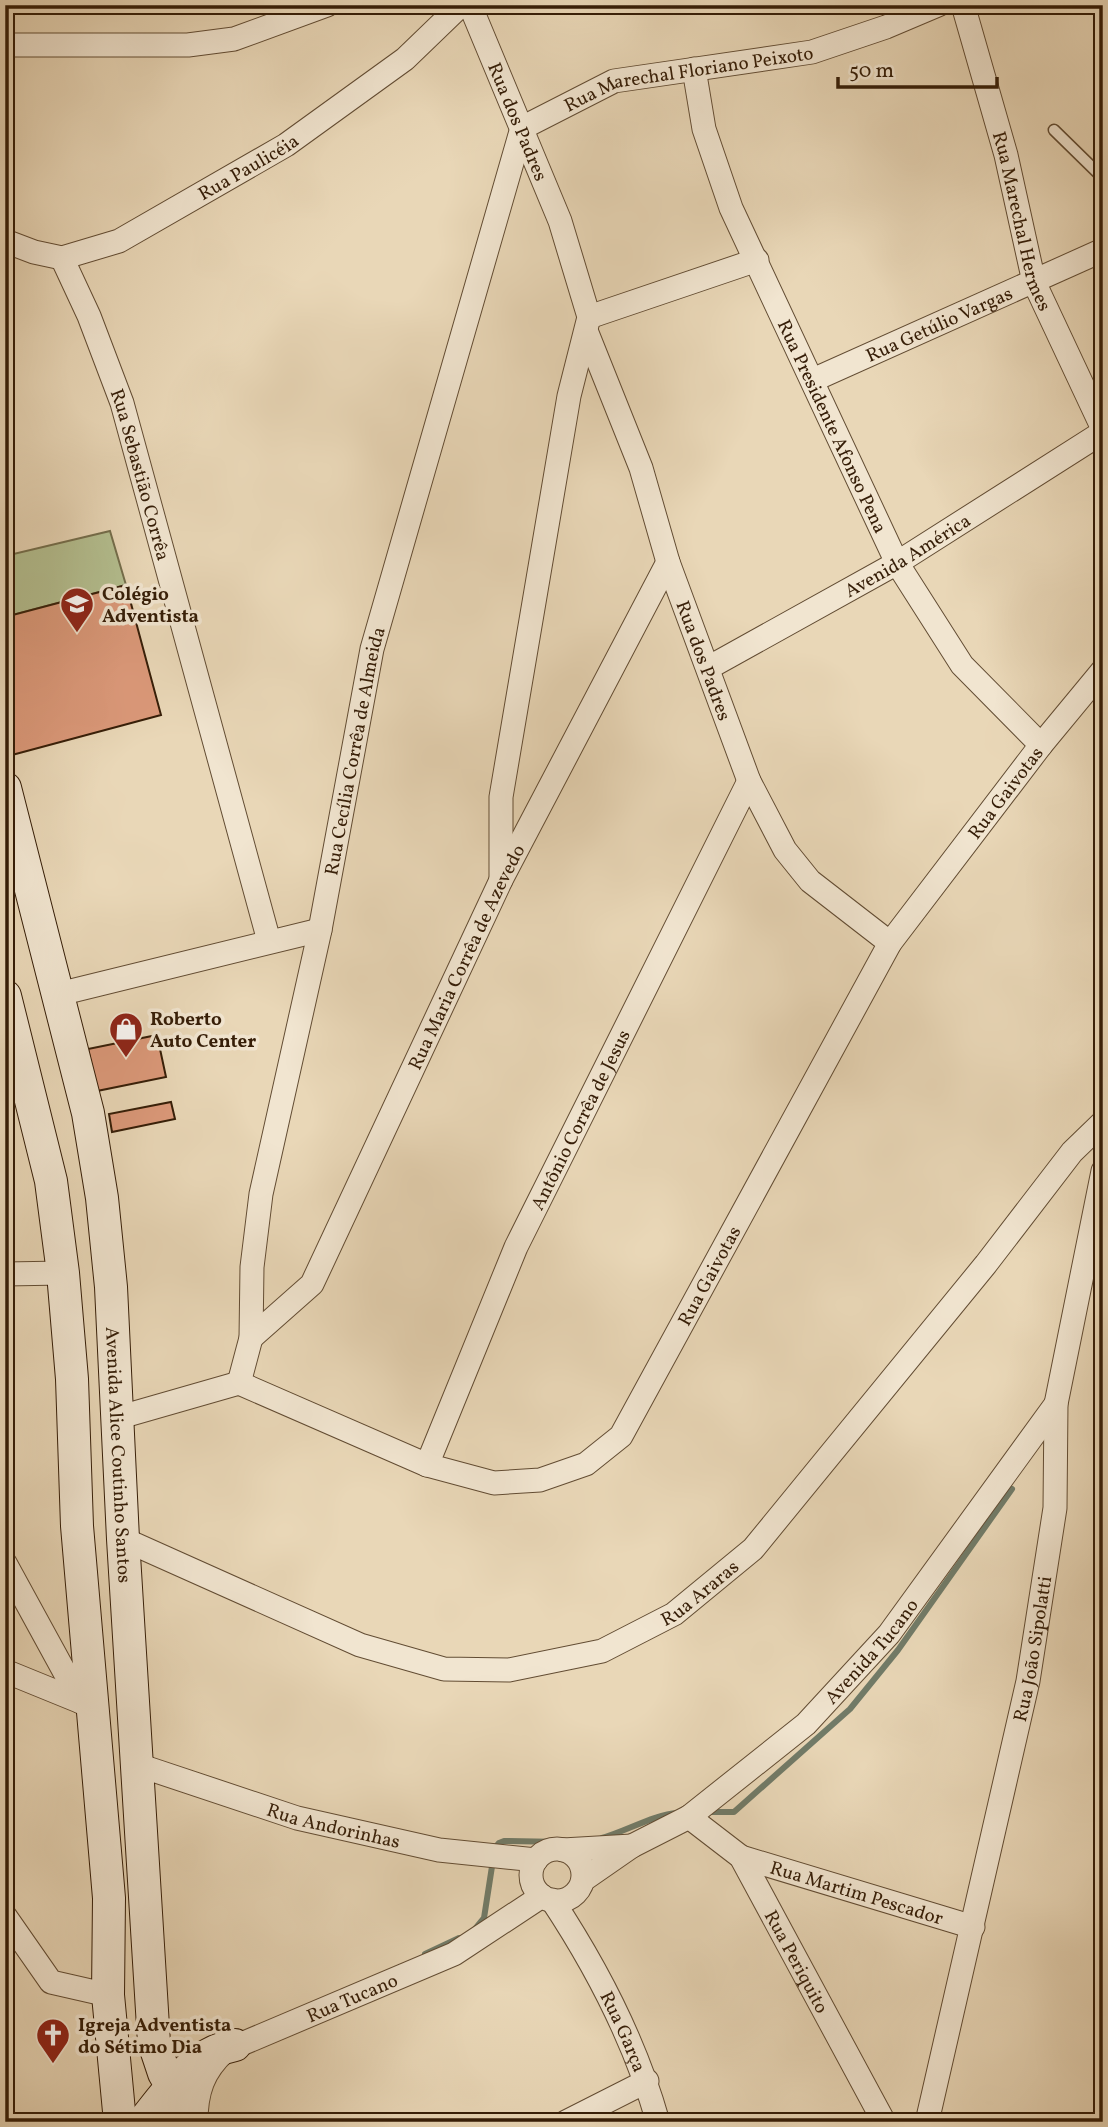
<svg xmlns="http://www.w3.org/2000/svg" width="1108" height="2127" viewBox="0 0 1108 2127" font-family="Vollkorn,serif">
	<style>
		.green { fill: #b4bf90; stroke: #746e4c; stroke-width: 2 }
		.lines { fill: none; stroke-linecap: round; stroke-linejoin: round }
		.stream { stroke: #717b68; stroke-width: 6 }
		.building { fill: #dc997a; stroke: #351d07; stroke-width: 2 }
		.lane-casing { stroke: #624c33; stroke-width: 13 }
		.street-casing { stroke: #624c33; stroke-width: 25 }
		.secondary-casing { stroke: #351d07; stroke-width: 34 }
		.lane { stroke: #f1e5d0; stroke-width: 10 }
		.street { stroke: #f1e5d0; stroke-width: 23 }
		.secondary { stroke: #f1e5d0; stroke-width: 32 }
		.labels { text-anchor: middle; stroke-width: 7; stroke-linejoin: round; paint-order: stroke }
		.street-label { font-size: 19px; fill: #351d07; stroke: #f1e5d0 }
		.poi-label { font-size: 19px; font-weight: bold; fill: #351d07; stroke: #f1e5d0; text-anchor: start }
	</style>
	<rect width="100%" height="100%" fill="#e9d7b7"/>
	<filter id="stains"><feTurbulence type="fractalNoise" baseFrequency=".00286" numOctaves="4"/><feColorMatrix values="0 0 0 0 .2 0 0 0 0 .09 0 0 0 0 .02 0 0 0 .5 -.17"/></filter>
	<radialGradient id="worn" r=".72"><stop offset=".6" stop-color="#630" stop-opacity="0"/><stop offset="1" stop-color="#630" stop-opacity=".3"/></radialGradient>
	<path class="green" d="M110 531 126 585 5 617V556Z"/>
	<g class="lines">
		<path class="stream" d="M705 1812H734L850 1709 898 1650 1012 1489
			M602 1838C624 1832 656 1814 677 1813
			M494 1849 499 1843 504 1841 563 1842
			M475 1929 484 1918 493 1860
			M425 1954 459 1938"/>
	</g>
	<path class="building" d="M126 585 161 715 12 755 5 727V617Z
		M157 1035 166 1077 97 1091 88 1049Z
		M171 1102 175 1119 112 1132 109 1114Z"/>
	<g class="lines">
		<g class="lane-casing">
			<path id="lane" d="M1054 130 1103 178"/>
		</g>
		<g class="street-casing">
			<g id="street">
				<path id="s1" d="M470 5 560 221 589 317 569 396 501 797V880"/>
				<path id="s2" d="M963 5 1006 155 1034 282 1103 429"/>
				<path d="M5 45H188L234 39 327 5"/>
				<path id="s3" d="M694 69 704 129 731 208 897 563 962 665 1041 745"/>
				<path id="s4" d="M5 241 34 252 62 258 119 241 286 145 405 59 461 5"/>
				<path id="s5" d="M62 258 89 316 122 403 269 941"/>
				<path d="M589 317 757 260"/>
				<path id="s6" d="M587 333 641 468 668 562 749 781 785 850 810 881 890 943"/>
				<path id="s7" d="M813 380 1103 250"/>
				<path id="s8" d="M708 668 897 563 1103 432"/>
				<path d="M59 994 320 930"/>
				<path d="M5 1274 63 1273"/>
				<path id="s9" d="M251 1338 312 1284 501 880 668 562"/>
				<path id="s10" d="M239 1383 251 1338 252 1267 261 1194 320 930 372 649 522 128 614 81 812 52 886 27 938 5"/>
				<path id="s11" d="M117 1418 239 1383 427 1465 494 1483 540 1480 586 1464 621 1436 890 943 1041 745 1103 670"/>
				<path id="s12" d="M427 1465 516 1247 749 781"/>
				<path id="s13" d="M123 1539 360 1645 444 1669 509 1670 602 1651 674 1614 753 1549 986 1264 1072 1152 1103 1122"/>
				<path d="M5 1563 81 1702"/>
				<path d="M5 1671 86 1704"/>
				<path id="s14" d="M138 1765 297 1818 439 1850 536 1860"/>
				<path id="s15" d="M689 1817 741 1857 884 2122"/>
				<circle cx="557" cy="1875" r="26"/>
				<path d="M563 1850 632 1846"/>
				<path id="s16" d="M741 1857 973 1927"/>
				<path id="s17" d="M583 1880 632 1846 689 1817 806 1724 889 1634 1056 1404"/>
				<path id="s18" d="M552 1900C597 1968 636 2044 658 2122"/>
				<path d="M5 1916 51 1982 108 1995"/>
				<path id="s19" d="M196 2122C196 2092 203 2071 225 2051L454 1954 542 1896"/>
				<path d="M566 2122 647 2081"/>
				<path id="s20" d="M927 2122 1028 1681 1055 1508 1056 1404 1103 1171"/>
			</g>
		</g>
		<g class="secondary-casing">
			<g id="secondary">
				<path id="s21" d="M5 788 88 1113 102 1198 111 1287 123 1539 154 2043 164 2073 193 2122"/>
				<path d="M5 996 51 1181 63 1273 72 1379 77 1526 109 1898 108 1995 120 2122"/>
				<path d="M143 2122C169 2090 192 2053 235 2045"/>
			</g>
		</g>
		<use href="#lane" class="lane"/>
		<use href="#street" class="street"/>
		<use href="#secondary" class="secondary"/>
	</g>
	<defs>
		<g id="school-pin" transform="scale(1.75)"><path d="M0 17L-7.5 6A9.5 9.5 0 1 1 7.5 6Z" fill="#8f2418" stroke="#f1e5d0"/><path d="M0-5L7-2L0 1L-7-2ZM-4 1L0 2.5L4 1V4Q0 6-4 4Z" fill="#fff"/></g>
		<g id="shop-pin" transform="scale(1.75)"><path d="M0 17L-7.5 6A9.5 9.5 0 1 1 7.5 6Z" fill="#8f2418" stroke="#f1e5d0"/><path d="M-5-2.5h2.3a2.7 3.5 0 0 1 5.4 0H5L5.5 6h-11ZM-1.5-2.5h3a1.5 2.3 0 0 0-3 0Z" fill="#fff"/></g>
		<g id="church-pin" transform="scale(1.75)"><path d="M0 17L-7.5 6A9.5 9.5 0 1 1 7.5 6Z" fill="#8f2418" stroke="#f1e5d0"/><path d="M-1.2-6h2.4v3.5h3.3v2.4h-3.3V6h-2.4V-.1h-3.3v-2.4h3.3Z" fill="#fff"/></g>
	</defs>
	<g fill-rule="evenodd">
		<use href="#school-pin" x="77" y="604"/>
		<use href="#shop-pin" x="126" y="1029"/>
		<use href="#church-pin" x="53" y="2035"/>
	</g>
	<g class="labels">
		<g class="street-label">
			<text dy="7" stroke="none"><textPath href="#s10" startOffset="1466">Rua Marechal Floriano Peixoto</textPath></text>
			<text dy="7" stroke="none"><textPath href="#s1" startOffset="126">Rua dos Padres</textPath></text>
			<text dy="7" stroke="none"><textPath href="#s4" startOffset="268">Rua Paulicéia</textPath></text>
			<text dy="7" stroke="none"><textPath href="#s2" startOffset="224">Rua Marechal Hermes</textPath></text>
			<text dy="7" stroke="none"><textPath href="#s7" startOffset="138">Rua Getúlio Vargas</textPath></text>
			<text dy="7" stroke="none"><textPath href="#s3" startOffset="385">Rua Presidente Afonso Pena</textPath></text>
			<text dy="7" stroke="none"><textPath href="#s5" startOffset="231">Rua Sebastião Corrêa</textPath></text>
			<text dy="7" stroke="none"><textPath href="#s8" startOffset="229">Avenida América</textPath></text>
			<text dy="7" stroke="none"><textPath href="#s6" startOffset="348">Rua dos Padres</textPath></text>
			<text dy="7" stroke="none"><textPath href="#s10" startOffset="644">Rua Cecília Corrêa de Almeida</textPath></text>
			<text dy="7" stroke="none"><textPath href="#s11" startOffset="1292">Rua Gaivotas</textPath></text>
			<text dy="7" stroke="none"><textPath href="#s9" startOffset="443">Rua Maria Corrêa de Azevedo</textPath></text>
			<text dy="7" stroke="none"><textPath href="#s12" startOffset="378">Antônio Corrêa de Jesus</textPath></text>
			<text dy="7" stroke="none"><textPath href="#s11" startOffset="724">Rua Gaivotas</textPath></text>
			<text dy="7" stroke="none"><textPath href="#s21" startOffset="679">Avenida Alice Coutinho Santos</textPath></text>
			<text dy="7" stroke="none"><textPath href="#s13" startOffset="621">Rua Araras</textPath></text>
			<text dy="7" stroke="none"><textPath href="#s20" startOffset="485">Rua João Sipolatti</textPath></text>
			<text dy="7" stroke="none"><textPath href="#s17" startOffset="371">Avenida Tucano</textPath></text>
			<text dy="7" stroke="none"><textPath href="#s14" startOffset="205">Rua Andorinhas</textPath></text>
			<text dy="7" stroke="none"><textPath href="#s16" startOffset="121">Rua Martim Pescador</textPath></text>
			<text dy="7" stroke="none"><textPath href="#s15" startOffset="184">Rua Periquito</textPath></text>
			<text dy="7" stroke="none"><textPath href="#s19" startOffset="217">Rua Tucano</textPath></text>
			<text dy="7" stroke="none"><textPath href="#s18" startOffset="150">Rua Garça</textPath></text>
		</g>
		<g class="poi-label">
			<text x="102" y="600">Colégio<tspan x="102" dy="22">Adventista</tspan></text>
			<text x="150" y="1025">Roberto<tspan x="150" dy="22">Auto Center</tspan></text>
			<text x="78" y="2031">Igreja Adventista<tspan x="78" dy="22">do Sétimo Dia</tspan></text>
		</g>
	</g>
	<rect width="1108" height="2127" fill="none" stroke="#e9d7b7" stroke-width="28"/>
	<rect x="7" y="7" width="1094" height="2113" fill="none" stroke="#351d07" stroke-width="3.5"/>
	<rect x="14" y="14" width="1080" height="2099" fill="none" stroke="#351d07" stroke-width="2"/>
	<path d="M838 77v10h159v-10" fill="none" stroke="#351d07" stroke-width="3.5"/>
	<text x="849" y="77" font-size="21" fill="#351d07" stroke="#f1e5d0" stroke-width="5" paint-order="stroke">50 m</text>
	<rect width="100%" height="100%" filter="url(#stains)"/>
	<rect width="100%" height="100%" fill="url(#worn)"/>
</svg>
